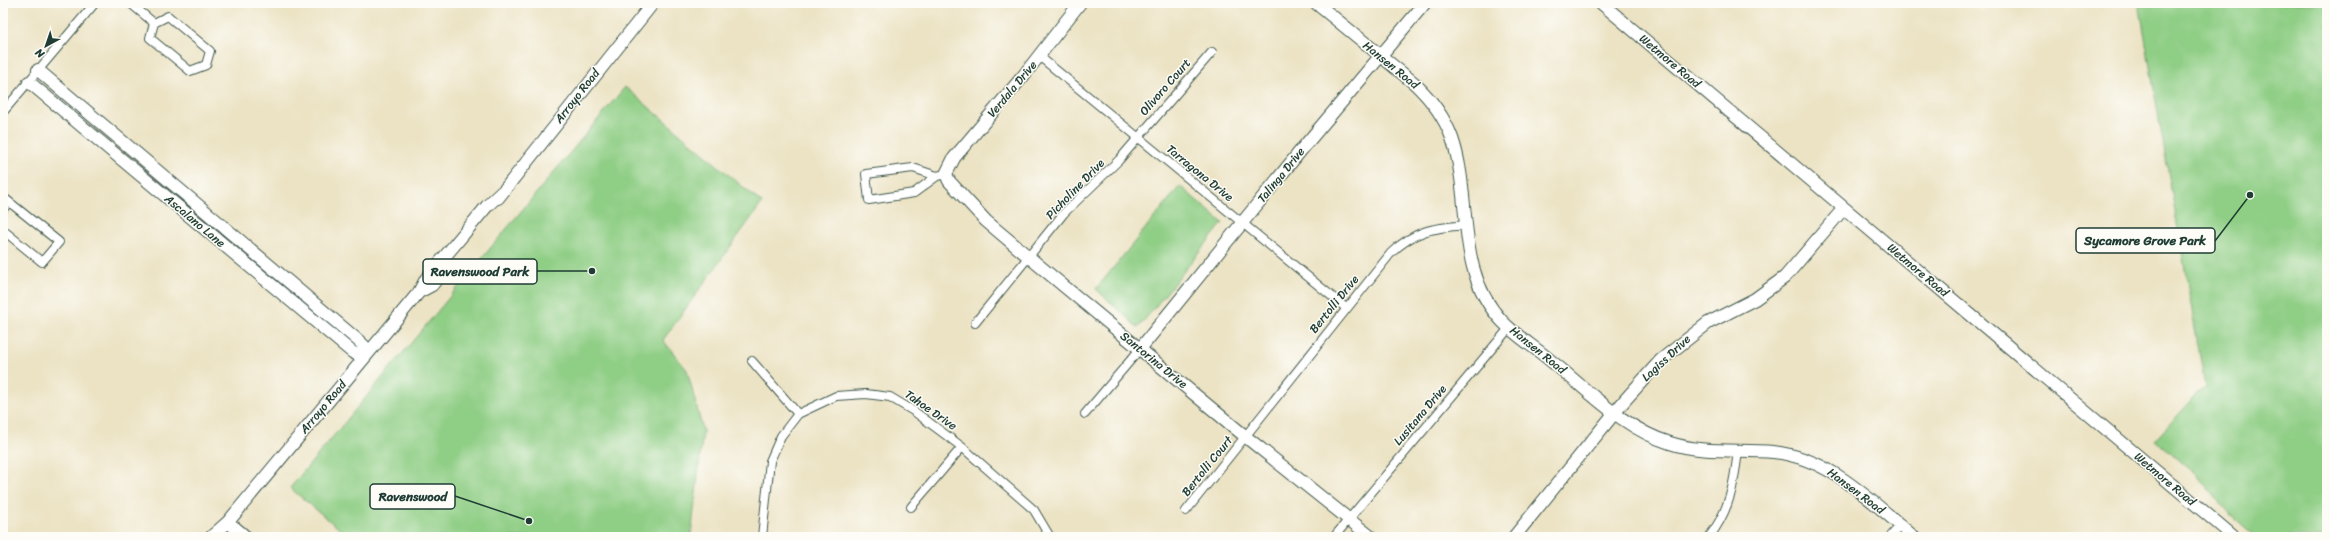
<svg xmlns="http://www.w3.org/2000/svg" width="2330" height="540" viewBox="0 0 2330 540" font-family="Sriracha,sans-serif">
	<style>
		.green { fill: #8fce85; stroke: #57865c }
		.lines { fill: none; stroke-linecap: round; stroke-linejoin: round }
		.street-casing { stroke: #3e564a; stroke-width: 10 }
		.secondary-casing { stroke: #3e564a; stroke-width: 14 }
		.street { stroke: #fff; stroke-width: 8 }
		.secondary { stroke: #fff; stroke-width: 12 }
		.labels { text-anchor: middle; stroke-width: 3; stroke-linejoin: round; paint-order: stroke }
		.street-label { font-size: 12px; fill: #1f3d34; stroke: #fdfcf7 }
		.leader { fill: none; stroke: #1f3d34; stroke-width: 1.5 }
		.callout-dot { fill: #1f3d34; stroke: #fdfcf7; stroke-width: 1.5 }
		.callout { fill: #fdfcf7; stroke: #1f3d34; stroke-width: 1.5 }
		.callout-label { font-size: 13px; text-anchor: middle; font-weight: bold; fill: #1f3d34 }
	</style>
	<rect width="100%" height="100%" fill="#fdfcf7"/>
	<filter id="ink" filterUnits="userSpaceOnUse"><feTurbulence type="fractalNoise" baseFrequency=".025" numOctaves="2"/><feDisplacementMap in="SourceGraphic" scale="8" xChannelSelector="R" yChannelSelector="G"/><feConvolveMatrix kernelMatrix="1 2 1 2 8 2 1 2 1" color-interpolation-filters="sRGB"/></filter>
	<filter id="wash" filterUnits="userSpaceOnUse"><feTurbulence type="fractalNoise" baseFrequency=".012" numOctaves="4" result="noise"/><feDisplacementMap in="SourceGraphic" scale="16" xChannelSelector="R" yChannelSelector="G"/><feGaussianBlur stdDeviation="0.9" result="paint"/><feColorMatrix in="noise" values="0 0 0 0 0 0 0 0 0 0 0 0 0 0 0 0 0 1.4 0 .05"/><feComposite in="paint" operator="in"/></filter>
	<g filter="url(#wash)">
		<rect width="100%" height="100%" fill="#ece3c4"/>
		<path class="green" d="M2139 3H2327V537H2255L2231 516 2196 474 2155 440 2205 386Z
			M625 87 762 203 663 340 687 370 703 431 691 537H349L290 488Z
			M1180 186 1223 223 1138 328 1096 289Z"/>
	</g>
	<g filter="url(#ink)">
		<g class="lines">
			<g class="street-casing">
				<path id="street" d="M130 3 154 23
					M168 16 210 51 206 65 190 71 150 38 154 23Z
					M1039 56 1346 308
					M3 112 95 3
					M937 176 913 168 866 174 869 200 914 193 937 176 946 174
					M3 197 59 242 42 262 3 230
					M3 209 9 202
					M975 323 1064 213 1119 160 1212 52
					M752 361 798 414
					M1085 414 1140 349
					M911 507 962 447
					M1186 511 1391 253C1415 230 1433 228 1466 225
					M762 537 770 461 781 436 798 414 836 396 866 394 890 397 915 412 962 447 1034 510 1050 537
					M1334 537 1510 327
					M1709 537C1730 510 1734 484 1738 451
					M1890 537 1900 526"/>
			</g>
			<g class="secondary-casing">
				<path id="secondary" d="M1080 3 1024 75 954 158 946 174 949 181 986 221 1030 258 1246 437 1371 537
					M1316 3 1414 83C1431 99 1444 116 1452 138 1473 199 1454 270 1502 321 1516 336 1536 348 1551 361 1588 390 1624 429 1670 443 1703 454 1739 449 1773 452 1831 458 1872 502 1914 537
					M1601 3 2234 537
					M38 70 360 342 369 351
					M29 82 352 352 364 358
					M498 198 653 3
					M419 292 432 285 446 267
					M1140 349 1302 149 1425 3
					M228 522 246 537
					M211 537 228 522 419 292 426 279 487 206 503 191
					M1514 537 1625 400 1661 360 1708 323 1755 299 1785 277 1844 208"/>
			</g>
			<use href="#street" class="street"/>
			<use href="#secondary" class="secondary"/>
		</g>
	</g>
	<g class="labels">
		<g class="street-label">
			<text transform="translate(1670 61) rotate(40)" y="4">Wetmore Road</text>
			<text transform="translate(1391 65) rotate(39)" y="4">Hansen Road</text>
			<text transform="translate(1165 87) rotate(-49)" y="4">Olivoro Court</text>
			<text transform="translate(1012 89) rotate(-50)" y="4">Verdala Drive</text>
			<text transform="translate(577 96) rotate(-52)" y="4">Arroyo Road</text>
			<text transform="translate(1200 173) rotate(39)" y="4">Tarragona Drive</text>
			<text transform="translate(1281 175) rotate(-51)" y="4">Talinga Drive</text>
			<text transform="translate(1075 189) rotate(-46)" y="4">Picholine Drive</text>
			<text transform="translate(195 221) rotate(40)" y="4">Ascalano Lane</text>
			<text transform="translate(1918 270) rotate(40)" y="4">Wetmore Road</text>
			<text transform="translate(1334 304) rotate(-51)" y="4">Bertolli Drive</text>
			<text transform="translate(1538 350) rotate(39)" y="4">Hansen Road</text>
			<text transform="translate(1666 358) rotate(-43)" y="4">Lagiss Drive</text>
			<text transform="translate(1154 360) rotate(39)" y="4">Santorina Drive</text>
			<text transform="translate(323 407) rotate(-50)" y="4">Arroyo Road</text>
			<text transform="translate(931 410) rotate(35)" y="4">Tahoe Drive</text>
			<text transform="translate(1420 415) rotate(-50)" y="4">Lusitana Drive</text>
			<text transform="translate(1207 466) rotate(-51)" y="4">Bertolli Court</text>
			<text transform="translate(2165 479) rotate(40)" y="4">Wetmore Road</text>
			<text transform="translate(1856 491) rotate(37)" y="4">Hansen Road</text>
		</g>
	</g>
	<path class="leader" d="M2250 195L2215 241M592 271L537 271M529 521L455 496"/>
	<g class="callout-dot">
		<circle cx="2250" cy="195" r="4"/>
		<circle cx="592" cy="271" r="4"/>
		<circle cx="529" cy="521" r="4"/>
	</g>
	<g class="callout">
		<rect x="2076" y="228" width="139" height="25" rx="4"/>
		<rect x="423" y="259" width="114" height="25" rx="4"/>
		<rect x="370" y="484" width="85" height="25" rx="4"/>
	</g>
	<g class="callout-label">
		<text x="2145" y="245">Sycamore Grove Park</text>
		<text x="480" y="276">Ravenswood Park</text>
		<text x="413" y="501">Ravenswood</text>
	</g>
	<rect width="2330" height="540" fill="none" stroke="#fdfcf7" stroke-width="16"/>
	<g transform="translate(46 46) rotate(220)" stroke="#fdfcf7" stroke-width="3" paint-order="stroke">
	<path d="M0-3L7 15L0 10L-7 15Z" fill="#1f3d34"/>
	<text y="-6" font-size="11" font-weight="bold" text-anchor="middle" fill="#1f3d34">N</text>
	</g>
</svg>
